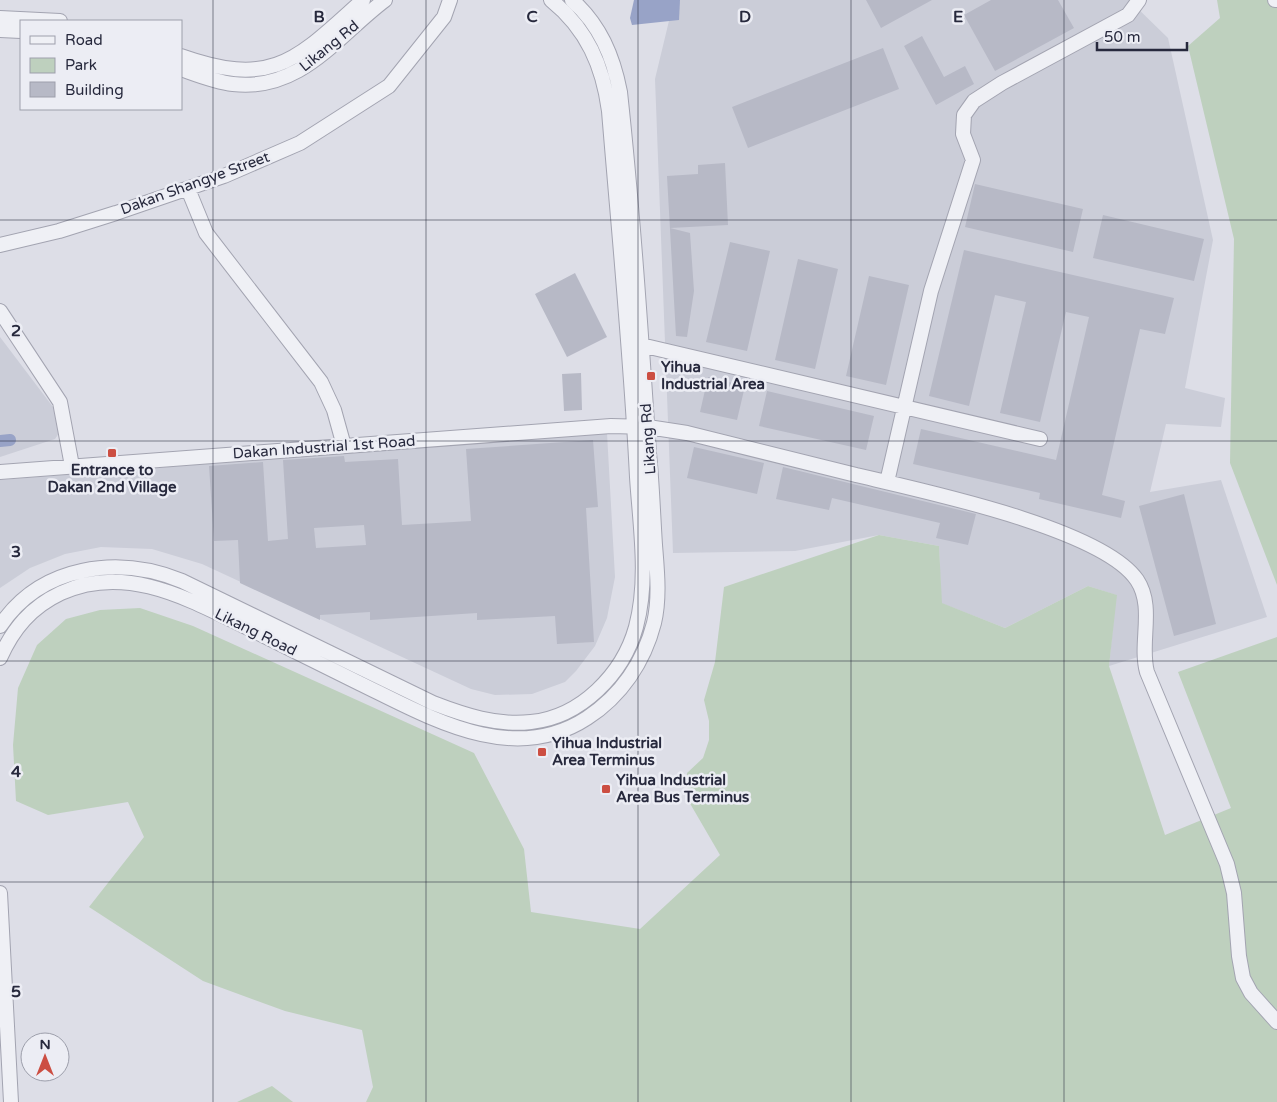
<svg xmlns="http://www.w3.org/2000/svg" width="1277" height="1102" viewBox="0 0 1277 1102" font-family="'Varela Round',sans-serif">
	<style>
		.built { fill: #cbcdd8 }
		.green { fill: #bed0be }
		.water { fill: #98a3c7 }
		.lines { fill: none; stroke-linecap: round; stroke-linejoin: round }
		.canal { stroke: #98a3c7; stroke-width: 12 }
		.building { fill: #b7b9c6; fill-rule: evenodd }
		.minor-casing { stroke: #a3a4b1; stroke-width: 16 }
		.minor { stroke: #eff0f5; stroke-width: 14 }
		.grid { fill: none; stroke: #27293d; stroke-width: 1; stroke-opacity: 0.55 }
		.poi-dot { fill: #cc4e42; stroke: #ecedf4; stroke-width: 2 }
		.labels { text-anchor: middle; stroke-width: 5; stroke-linejoin: round; paint-order: stroke }
		.street-label { font-size: 15px; fill: #27293d; stroke: #ecedf4 }
		.poi-label { font-size: 15px; font-weight: bold; fill: #27293d; stroke: #ecedf4; text-anchor: start }
		.grid-label { font-size: 16px; text-anchor: middle; font-weight: bold; fill: #27293d; stroke: #ecedf4; stroke-width: 5; stroke-linejoin: round; paint-order: stroke }
	</style>
	<rect width="100%" height="100%" fill="#dddee7"/>
	<path class="built" d="M674 0H1129L1168 38 1213 240 1185 388 1225 398 1221 427 1166 424 1150 492 1221 480 1267 617 1109 666 1116 595 1088 586 1005 628 941 603 939 546 879 535 795 551 673 553 655 79Z
		M0 337 53 407 59 433 55 439 0 457Z
		M607 433 615 577 607 618 595 646 576 671 565 682 532 694 495 695 471 689 202 564 152 549 101 547 65 554 30 568 0 588V480Z"/>
	<path class="green" d="M1217 0H1277V585L1230 463 1234 239 1188 46 1220 18Z
		M879 535 939 546 942 603 1005 628 1088 586 1117 595 1109 666 1165 835 1231 808 1178 672 1277 637V1102H366L373 1087 362 1030 285 1011 203 981 89 907 144 837 128 802 48 815 16 801 13 745 18 688 37 645 66 619 100 610 140 608 193 626 474 753 524 849 531 912 640 929 720 855 688 800 687 773 703 758 709 740V721L704 700 715 662 724 587Z
		M272 1086 293 1102H237Z"/>
	<path class="water" d="M634 0H680L679 20 632 25 630 18Z"/>
	<g class="lines">
		<path class="canal" d="M0 441 10 440"/>
	</g>
	<path class="building" d="M866 0H932L881 28Z
		M991 0H1058L1074 28 995 71 964 15Z
		M922 36 944 77 965 66 974 84 936 105 904 46Z
		M883 48 899 89 748 148 732 107Z
		M725 163 728 225 670 228 690 233 694 291 687 337 676 336 667 176 698 174V165Z
		M975 184 1083 209 1073 252 965 227Z
		M1103 215 1204 239 1194 281 1093 258Z
		M730 242 770 251 747 351 706 342Z
		M964 250 1174 298 1165 334 1140 329 1102 495 1125 501 1121 518 1039 499 1040 493 913 464 921 429 1056 460 1089 317 1066 312 1040 422 1000 413 1026 302 995 295 969 406 929 396Z
		M798 259 838 269 815 369 775 360Z
		M575 273 607 337 567 357 535 294Z
		M869 276 909 285 886 385 846 376Z
		M581 373 582 410 564 411 562 374Z
		M708 377 745 386 737 420 700 412Z
		M767 391 874 416 866 450 759 426Z
		M593 440 598 507 586 508 594 642 557 644 555 616 477 620V613L370 620V612L320 615V620L240 583 238 540 214 541 209 466 263 462 268 541 288 539 283 460 344 456 345 462 398 459 402 525 471 521 466 449ZM364 525 366 545 316 548 314 528Z
		M694 447 764 463 757 494 687 478Z
		M783 467 976 514 968 545 936 538 940 523 832 498 829 510 776 499Z
		M1184 494 1216 624 1174 636 1139 506Z"/>
	<g class="lines">
		<g class="minor-casing">
			<path id="minor" d="M1275 0H1277
				M0 18 60 21
				M0 30 21 31
				M181 56C274 89 297 59 363 0
				M181 69C198 75 215 82 233 84 301 92 337 36 385 0
				M188 189 206 233 321 382 334 410 344 446
				M0 245 59 231 116 213 224 176 300 143 389 86 444 17 450 0
				M0 311 60 402 72 466
				M641 345 1040 439
				M0 472 611 426 648 427 687 433C744 447 800 461 856 475 919 490 1102 528 1137 580 1155 607 1139 643 1147 672L1227 864 1234 893 1239 956 1243 978 1251 993 1277 1022
				M887 482 931 291 973 160 963 134 964 115 974 101 1002 83 1128 15 1139 0
				M0 626C41 565 118 555 182 581L433 703C464 715 497 726 531 722 581 717 623 674 636 627 649 579 640 525 637 477 631 355 619 233 609 111 603 66 587 29 551 0
				M0 658C13 629 31 607 61 593 122 565 181 595 236 622 277 642 318 663 359 683 429 717 512 767 587 718 621 696 644 662 654 623 660 598 657 570 655 545 653 514 652 483 649 453 641 333 633 212 620 92 613 56 600 25 572 0
				M0 893 11 1102"/>
		</g>
		<use href="#minor" class="minor"/>
	</g>
	<path class="grid" d="M213 0V1102M426 0V1102M638 0V1102M851 0V1102M1064 0V1102M0 220H1277M0 441H1277M0 661H1277M0 882H1277"/>
	<g class="poi-dot">
		<rect x="646" y="371" width="10" height="10" rx="2.5"/>
		<rect x="107" y="448" width="10" height="10" rx="2.5"/>
		<rect x="537" y="747" width="10" height="10" rx="2.5"/>
		<rect x="601" y="784" width="10" height="10" rx="2.5"/>
	</g>
	<g class="labels">
		<g class="street-label">
			<text transform="translate(329 46) rotate(-39)" y="5">Likang Rd</text>
			<text transform="translate(195 183) rotate(-20)" y="5">Dakan Shangye Street</text>
			<text transform="translate(648 439) rotate(-94)" y="5">Likang Rd</text>
			<text transform="translate(324 447) rotate(-4)" y="5">Dakan Industrial 1st Road</text>
			<text transform="translate(256 632) rotate(26)" y="5">Likang Road</text>
		</g>
		<g class="poi-label">
			<text x="661" y="372">Yihua<tspan x="661" dy="17">Industrial Area</tspan></text>
			<text x="112" y="475" text-anchor="middle">Entrance to<tspan x="112" dy="17">Dakan 2nd Village</tspan></text>
			<text x="552" y="748">Yihua Industrial<tspan x="552" dy="17">Area Terminus</tspan></text>
			<text x="616" y="785">Yihua Industrial<tspan x="616" dy="17">Area Bus Terminus</tspan></text>
		</g>
	</g>
	<g class="grid-label">
		<text x="319" y="22">B</text>
		<text x="532" y="22">C</text>
		<text x="745" y="22">D</text>
		<text x="958" y="22">E</text>
		<text x="16" y="336">2</text>
		<text x="16" y="557">3</text>
		<text x="16" y="777">4</text>
		<text x="16" y="997">5</text>
	</g>
	<rect x="20" y="20" width="162" height="90" fill="#ecedf4" stroke="#9d9fab"/>
	<rect x="30" y="36" width="25" height="8" fill="#eff0f5" stroke="#9d9fab"/>
	<text x="65" y="45" font-size="15" fill="#27293d">Road</text>
	<rect x="30" y="58" width="25" height="15" fill="#bed0be" stroke="#9d9fab"/>
	<text x="65" y="70" font-size="15" fill="#27293d">Park</text>
	<rect x="30" y="82" width="25" height="15" fill="#b7b9c6" stroke="#9d9fab"/>
	<text x="65" y="95" font-size="15" fill="#27293d">Building</text>
	<g transform="translate(45 1057)"><circle r="24" fill="#ecedf4" stroke="#9d9fab"/>
	<path d="M0-4L9 19L0 12L-9 19Z" fill="#cc4e42"/>
	<text y="-8" font-size="14" font-weight="bold" text-anchor="middle" fill="#27293d">N</text>
	</g>
	<path d="M1097 42v8h90v-8" fill="none" stroke="#27293d" stroke-width="2.5"/>
	<text x="1104" y="42" font-size="15" fill="#27293d" stroke="#ecedf4" stroke-width="4" paint-order="stroke">50 m</text>
</svg>
